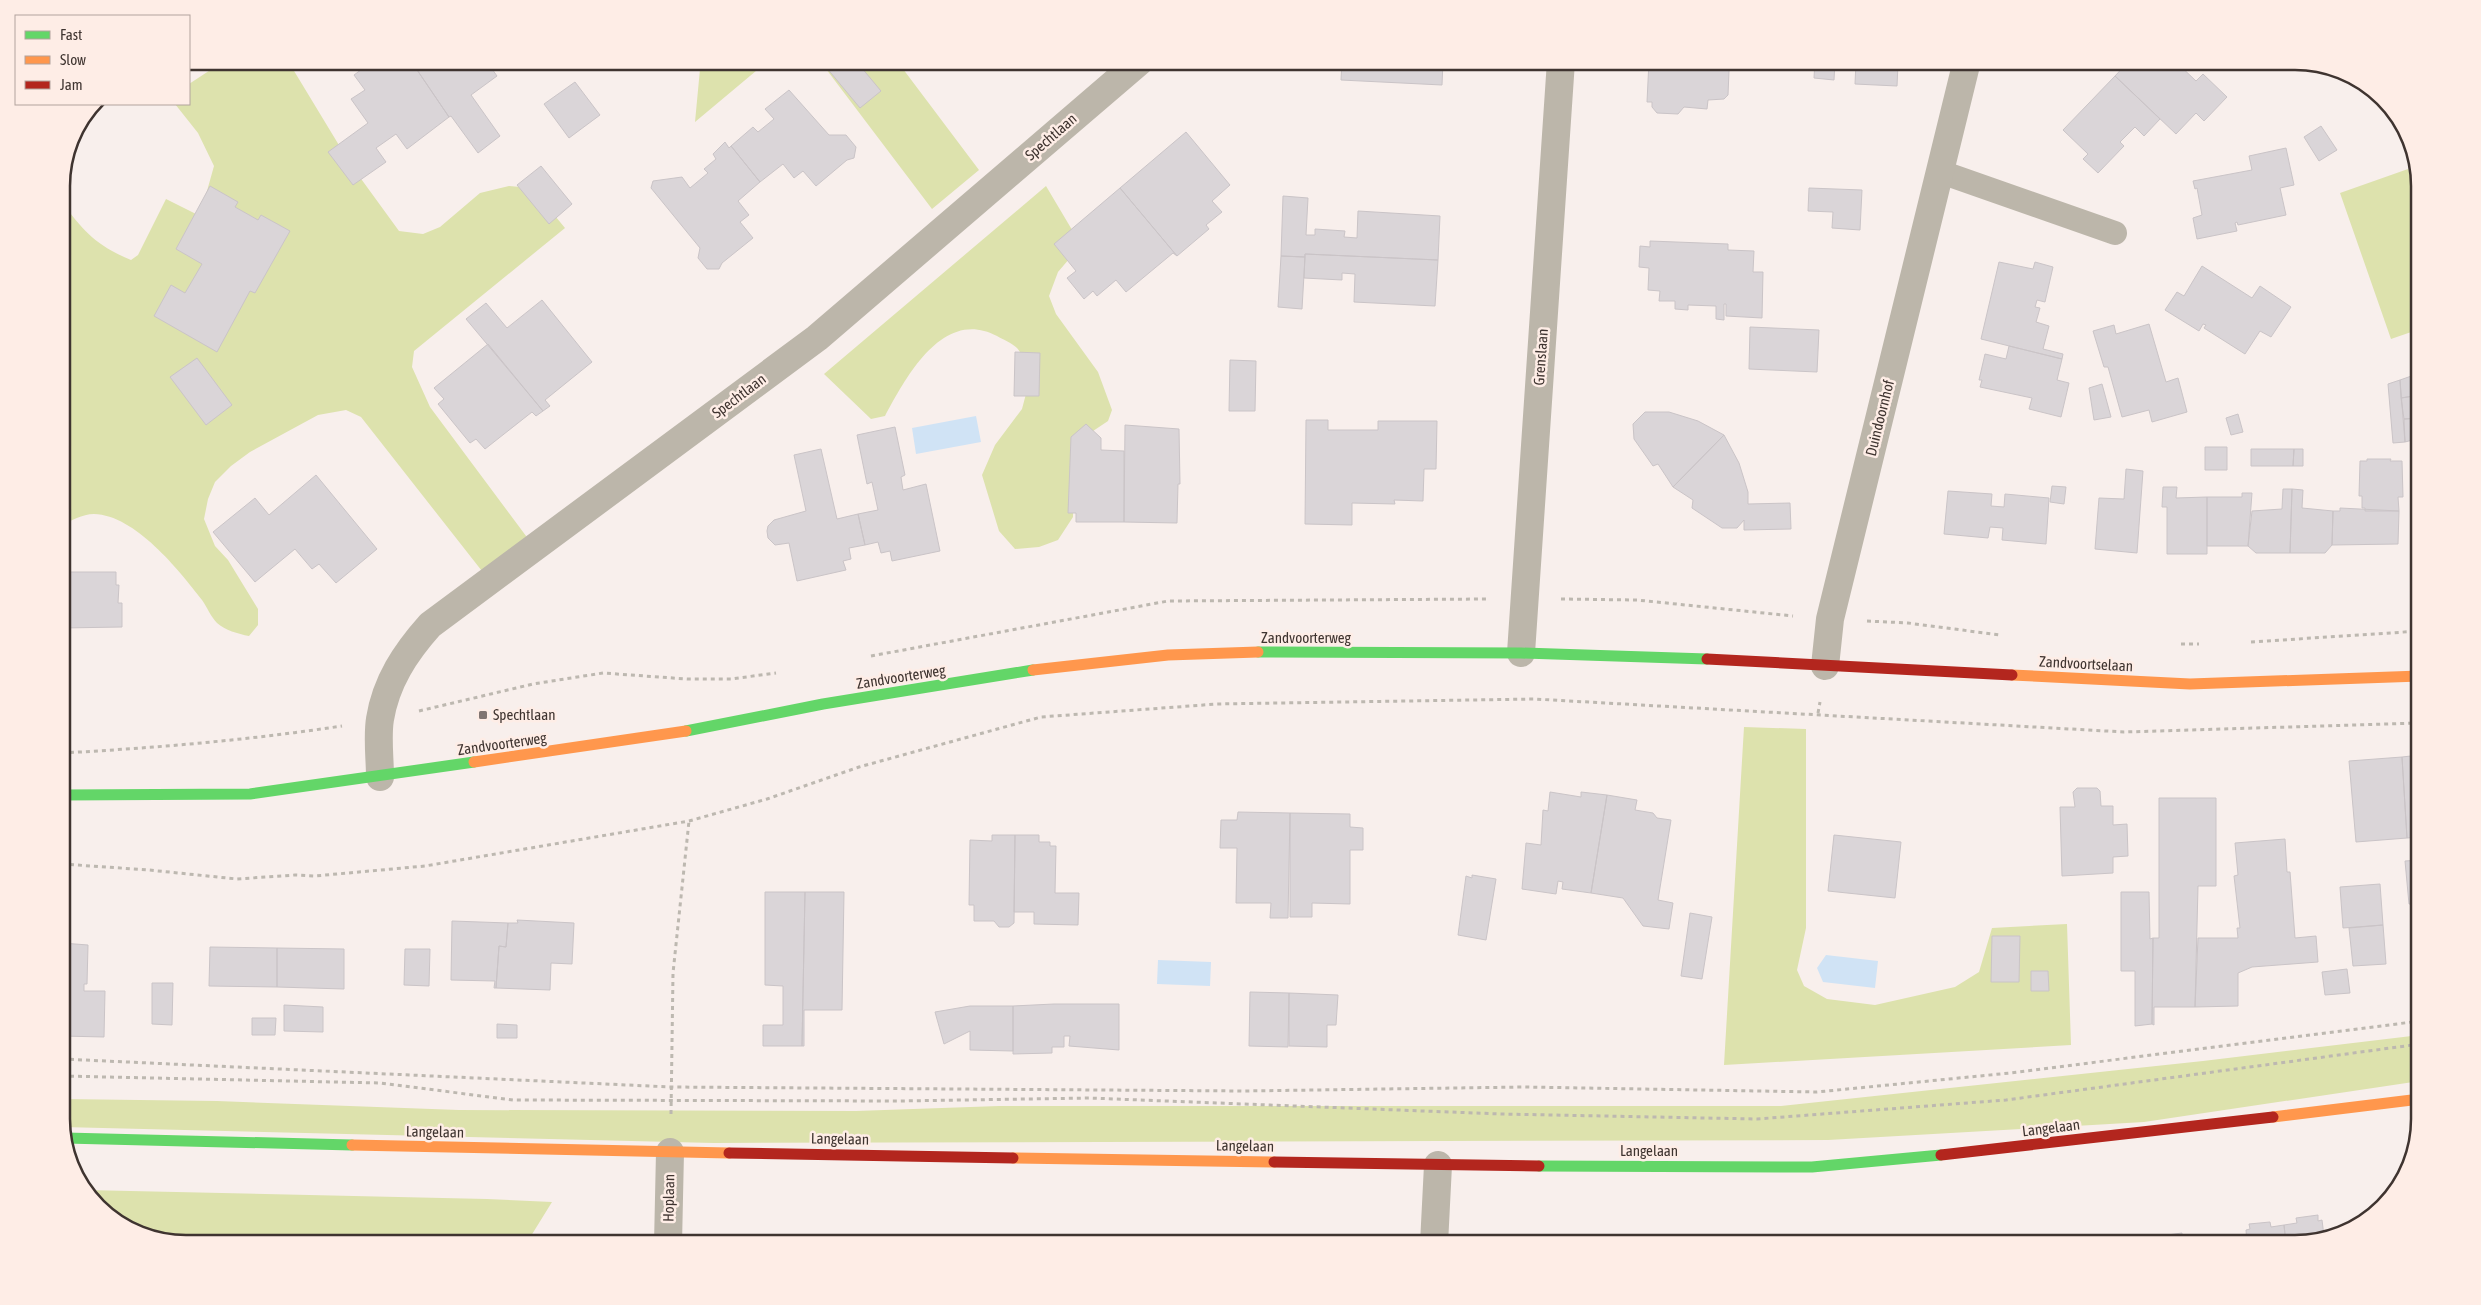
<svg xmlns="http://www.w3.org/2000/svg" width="2481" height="1305" viewBox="0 0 2481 1305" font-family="'Asap Condensed',sans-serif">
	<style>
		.green { fill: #dde2ad }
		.water { fill: #d0e3f5 }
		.building { fill: #dad5d8; stroke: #cac4c7 }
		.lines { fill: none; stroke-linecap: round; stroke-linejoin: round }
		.path { stroke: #bdb8b0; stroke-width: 3; stroke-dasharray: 4 4; stroke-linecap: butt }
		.lane { stroke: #bcb6aa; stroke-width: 24 }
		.street { stroke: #bcb6aa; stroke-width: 28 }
		.fast { stroke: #63d668; stroke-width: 11 }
		.slow { stroke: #ff974d; stroke-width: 11 }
		.jam { stroke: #b3261e; stroke-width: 11 }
		.poi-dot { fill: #807572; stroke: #feede6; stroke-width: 2 }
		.labels { text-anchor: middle; stroke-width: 5; stroke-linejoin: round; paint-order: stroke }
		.street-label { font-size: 15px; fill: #3f3430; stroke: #feede6 }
		.poi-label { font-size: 15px; fill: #3f3430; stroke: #feede6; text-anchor: start }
		.rim { fill: none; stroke: #3f3430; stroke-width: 2.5 }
	</style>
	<rect width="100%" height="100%" fill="#f8efec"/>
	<path class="green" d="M224 61H288L351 165 399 231 423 234 440 227 480 193 509 186 532 188 565 228 414 351 412 367 430 407 532 544 489 580 361 417 346 410 318 415 250 452 231 466 215 482 208 499 204 519 215 546 228 560 258 609V625L249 636C238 634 225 630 217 623 211 617 207 607 202 600 179 570 135 515 94 514 82 514 71 521 62 525V202C83 231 97 246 131 260L138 255 166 199 200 216 214 166 198 133 175 104H189V84Z
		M703 61H768L695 122 700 69Z
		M820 61H897L979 170 932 209Z
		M2408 169 2420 201V329L2391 339 2340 193Z
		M1046 186 1081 245 1058 272 1049 296 1056 314 1098 372 1112 410 1108 421 1090 433 1074 458 1073 517 1058 540 1039 547 1015 549 999 531 982 475 995 445 1022 409 1031 375C1027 367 1023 355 1017 348 1012 343 1002 339 997 336 943 307 906 377 885 416L871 419 824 374Z
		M1744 727 1806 729V928L1797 970 1804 986 1827 999 1875 1005 1955 987 1979 972 1992 928 2067 924 2071 1045 1724 1065Z
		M2420 1035V1081L2144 1122 1828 1140 714 1143 62 1127V1099L217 1101 459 1110 856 1111 999 1106H1781L2203 1061Z
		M85 1190 487 1199 552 1202 526 1244H421L391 1241 351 1244H272L239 1237 187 1244 131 1231Z"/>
	<path class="water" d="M976 416 981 442 916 454 912 428Z
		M1826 955 1878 961 1875 988 1823 982 1817 968Z
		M1158 960 1211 962 1210 986 1157 984Z"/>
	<path class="building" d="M373 61H411L449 117 407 149 396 134 376 148 386 162 353 185 328 152 368 123 351 99 365 90 354 75Z
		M411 61H479L482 65 487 62 497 76 471 95 500 136 478 153 451 116 449 117Z
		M821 61H856L881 91 860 108Z
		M1342 61H1443L1442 85 1341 80Z
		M1649 61H1734V67L1729 71 1728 95 1724 99 1708 100 1707 109 1684 107 1678 114 1657 113 1652 107V102H1647Z
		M1815 61 1835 62 1834 80 1814 78Z
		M1856 61H1898V64Z
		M2129 61H2175L2196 81 2203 74 2227 97 2204 121 2196 113 2176 134 2115 76Z
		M1856 62 1898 64 1897 86 1855 84Z
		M2115 76 2160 119 2144 136 2135 127 2120 142 2124 146 2098 173 2083 159 2088 154 2063 130Z
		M575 82 600 115 569 138 544 104Z
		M789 90 829 135H846L856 147 854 158 847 160 816 186 803 171 794 178 783 164 760 182 731 146 753 127 758 132 774 119 765 109Z
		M2321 126 2337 150 2319 161 2304 137Z
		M1186 132 1230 185 1212 201 1222 212 1206 225 1209 229 1177 256 1120 188Z
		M725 142 729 148 731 146 760 182 738 201 749 215 740 222 753 238 722 263 719 269H707L698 258 700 248 651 188 653 181 682 177 690 188 708 173 704 169 716 159 713 154Z
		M2286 148 2294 185 2280 188 2286 215 2238 225 2237 222 2235 223 2237 231 2197 239 2193 218 2202 215 2197 188 2195 189 2193 181 2252 170 2249 156Z
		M541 166 572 204 549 224 517 185Z
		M210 186 238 202 235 207 258 220 261 215 290 231 255 293 250 291 217 352 154 316 171 285 185 293 202 264 176 249Z
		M1120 188 1177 256 1173 253 1126 292 1116 280 1097 296 1093 291 1084 299 1067 278 1076 271 1054 244Z
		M1809 188 1862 190 1860 230 1832 228 1833 212 1808 211Z
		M1283 196 1308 198 1306 235H1315V229L1345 231 1344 237 1357 238 1358 211 1440 216 1438 260 1305 254V257L1281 256Z
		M1650 241 1728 244V250L1754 251 1753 272H1763L1762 318 1726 316V304H1724V320L1716 319V306L1688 305V310L1675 309V301H1659L1660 291 1648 290 1649 268 1639 267 1640 246 1650 247Z
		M1305 254 1438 260 1435 306 1354 302 1355 274 1342 273V280L1304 278Z
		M1281 256 1305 257 1302 309 1278 307Z
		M1999 262 2033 269 2035 262 2053 267 2045 302 2037 300 2035 307 2040 308 2036 322 2049 326 2043 349 2063 354 2062 359 1981 339Z
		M2202 266 2252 298 2260 286 2291 307 2271 337 2260 331 2245 354 2204 328 2206 325 2203 324 2199 331 2165 310 2177 292 2184 296Z
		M542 300 592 362 545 400 550 406 543 411 466 319 486 303 507 328Z
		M2149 324 2166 382 2178 378 2187 412 2152 422 2149 410 2122 417 2108 367H2104L2093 331 2114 325 2116 334Z
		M1750 327 1819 330 1817 372 1749 369Z
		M488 344 543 411 536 416 532 412 485 449 476 439 470 443 438 404 444 399 434 388Z
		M2009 346 2062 359 2057 380 2069 383 2061 417 2029 409 2032 398 1980 387 1982 380H1979L1985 354 2006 359Z
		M1015 352 1040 353 1039 396H1014Z
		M197 358 232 405 206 425 170 377Z
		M1230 360 1256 361 1255 411H1229Z
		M2420 373V395L2401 398 2400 380Z
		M2400 380 2405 442 2393 443 2388 384Z
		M2102 384 2111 417 2094 420 2089 388Z
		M2420 395V418L2404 419 2401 398Z
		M1645 412H1669L1698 421 1724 435 1673 487 1658 464 1653 466 1634 439 1633 424Z
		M2238 414 2243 432 2231 435 2226 418Z
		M2420 418V438L2405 442 2404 419Z
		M1306 420H1328V430H1378V421H1437L1436 469H1424L1423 501 1394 500 1395 504 1352 503V525L1305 524Z
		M1086 424 1101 438V450L1124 451V522H1076V513H1068L1071 437Z
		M1125 425 1179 429 1180 484H1178L1177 523 1124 522Z
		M895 427 905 475 901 477 903 490 926 484 940 551 892 561 890 551 881 553 878 542 865 545 858 514 878 510 872 482 867 484 857 435Z
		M1724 435 1739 463 1748 492V504L1790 503 1791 529 1744 530V520L1737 528H1722L1692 508 1693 500 1673 487Z
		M2205 447H2227V470H2205Z
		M821 449 837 519 858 514 865 545 849 548 851 559 843 561 846 570 797 581 789 543 775 545 768 538 767 531 768 526 774 520 806 511 794 455Z
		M2251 449H2294L2293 466H2251Z
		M2294 449H2303V466H2293Z
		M2367 459H2391L2390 461H2402L2403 497H2398L2399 511H2365V508H2362V496H2359L2360 461H2367Z
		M2126 469 2143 471 2137 553 2095 549 2099 498 2124 499Z
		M316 475 377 549 336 583 319 564 312 569 295 549 255 582 213 532 255 498 269 515Z
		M2052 486 2066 487 2064 504 2050 502Z
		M2163 487H2177L2176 498 2207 497V554H2167V507H2162Z
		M2283 489H2292L2290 553H2256L2248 546 2252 511 2282 509Z
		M2292 489 2303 490 2302 508 2333 511 2332 545 2325 553H2290Z
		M1948 491 1992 494 1991 506 2004 507 2005 494 2049 498 2046 544 2002 540 2003 528 1990 527 1988 538 1944 534Z
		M2242 493H2252L2248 546H2207V497H2242Z
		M2340 508 2399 511 2398 544 2332 545 2333 511H2340Z
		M62 572H116V585H119L118 603H122V627L62 628Z
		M2420 755V837L2407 838 2402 757Z
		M2402 757 2407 838 2356 842 2349 761Z
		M2077 788H2097L2100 791 2101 806H2113V825L2127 824 2128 856 2113 857V873L2062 876 2060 807H2075L2073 792Z
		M1550 792 1581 797V792L1607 795 1591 893 1562 889 1563 882 1558 881 1556 894 1522 889 1526 843 1541 845 1543 810 1548 811Z
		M1607 795 1637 800 1635 810 1653 813 1657 818 1671 820 1658 900 1673 903 1669 929 1643 926 1623 898 1591 893Z
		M2159 798H2216V886H2198L2195 1007H2154V1025L2152 1024 2153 938H2159Z
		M1238 812 1290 813 1288 918H1270L1271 903H1236L1237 848H1220L1221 820H1237Z
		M1290 813 1350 814V827L1363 828V850H1350V904L1312 903V917H1290Z
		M992 835H1015L1014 923 1009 927H999L994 921H974V905H969L970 840 992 841Z
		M1015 835H1039V842H1050V846H1056L1055 893H1079L1078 925 1034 924V912H1014Z
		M1834 835 1901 842 1895 898 1828 891Z
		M2285 839 2287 872H2290L2295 938 2316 936 2318 962 2252 967 2238 973V1006L2195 1007 2198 938H2238L2237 928H2240L2234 876 2238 875 2235 843Z
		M2420 860V904H2409L2405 861Z
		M1472 875 1496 879 1486 940 1458 935 1466 876 1472 878Z
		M2380 884 2383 925 2343 928 2340 887Z
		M765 892H805L802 1046H763V1025H783V986L765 985Z
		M805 892H844L842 1010H804V1046H802Z
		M2121 892H2149L2150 939 2153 938 2152 1024 2135 1026V971H2121Z
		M1690 913 1712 917 1702 979 1681 976Z
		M517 920 574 923 572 964 551 963 550 990 496 988 499 946 506 947 508 923H518Z
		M452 921 508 923 506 947 499 946 496 988H494L495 981 451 980Z
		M2383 925 2386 964 2353 966 2349 928Z
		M1992 936H2020L2019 982H1991Z
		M62 943 88 945 87 984H84V991H105L104 1037 62 1036Z
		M210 947 277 948V987L209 986Z
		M277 948 344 949V989L277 987Z
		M405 949H430L429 986 404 985Z
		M2347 969 2350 993 2325 995 2322 972Z
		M2031 971H2048L2049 991H2031Z
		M152 983H173L172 1025 152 1024Z
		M1250 992 1289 993 1288 1047 1249 1046Z
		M1289 993 1338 995 1336 1025H1327V1047L1289 1046Z
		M1054 1004H1119V1050L1069 1046 1070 1036H1064V1047H1052V1053L1013 1054V1006Z
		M284 1005 323 1007V1032L284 1031Z
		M970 1006H1013V1051L970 1050V1031L944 1044 935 1012Z
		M252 1018H276L275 1035H252Z
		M497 1024 517 1025V1038H497Z
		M2318 1215V1221L2322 1220 2324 1236 2295 1244H2286L2284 1225 2297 1223 2296 1218Z
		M2270 1222 2271 1227 2284 1225 2286 1244H2247L2246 1230 2250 1229 2249 1224Z
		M2182 1233V1238H2186L2187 1244H2148L2161 1241 2160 1236Z
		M2134 1239 2135 1244H2113V1242Z"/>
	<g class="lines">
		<path class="path" d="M1561 599 1637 600 1793 616
			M1867 621 1908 623 2000 635
			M2251 642 2420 631
			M2181 644H2199
			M871 656 1168 601 1487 599
			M419 711 533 684 603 673 687 679H731L776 673
			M1818 713 1820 702
			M62 753C155 748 249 740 342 726
			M62 864 149 870 237 879 295 875 315 876 425 866 689 821 767 799 859 767 1041 717 1217 704 1534 699 2124 732 2420 723
			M62 1059 671 1087 1244 1091 1525 1087 1817 1092 2010 1073 2420 1021
			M62 1076 380 1083 513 1100 900 1101 1089 1098 1501 1114 1757 1119 2006 1100 2420 1044
			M671 1114 673 973 689 821"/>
		<path class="lane" d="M1941 172 2115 233"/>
		<path class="street" d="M1521 653 1561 61
			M1825 666 1830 619 1967 61
			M380 777C380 759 377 737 380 719 386 682 405 653 430 625L817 338 1140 61
			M668 1244 670 1152
			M1434 1244 1438 1165"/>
		<path class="fast" d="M1258 652 1521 653 1707 659
			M686 731 823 704 1033 670
			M62 795 250 794 474 762
			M65 1138 352 1145
			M1539 1166 1812 1167 1941 1155"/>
		<path class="slow" d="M1033 670 1168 655 1258 652
			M2012 675 2190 684 2420 676
			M474 762 686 731
			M2273 1117 2420 1099
			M352 1145 729 1153
			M1013 1158 1274 1162"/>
		<path class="jam" d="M1707 659 2012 675
			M729 1153 1013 1158
			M1941 1155 2273 1117
			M1274 1162 1539 1166"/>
	</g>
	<rect class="poi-dot" x="478" y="710" width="10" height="10" rx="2.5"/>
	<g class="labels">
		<g class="street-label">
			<text transform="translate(1051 137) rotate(-41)" y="5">Spechtlaan</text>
			<text transform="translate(1541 357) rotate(-86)" y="5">Grenslaan</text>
			<text transform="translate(739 396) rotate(-37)" y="5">Spechtlaan</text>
			<text transform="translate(1880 418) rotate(-76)" y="5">Duindoornhof</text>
			<text x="1306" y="643">Zandvoorterweg</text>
			<text transform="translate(2086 664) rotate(3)" y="5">Zandvoortselaan</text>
			<text transform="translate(901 677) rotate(-9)" y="5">Zandvoorterweg</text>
			<text transform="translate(502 744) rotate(-8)" y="5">Zandvoorterweg</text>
			<text transform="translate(2051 1128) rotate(-7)" y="5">Langelaan</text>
			<text transform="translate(435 1132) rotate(1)" y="5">Langelaan</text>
			<text transform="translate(840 1139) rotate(1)" y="5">Langelaan</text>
			<text transform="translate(1245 1146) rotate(1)" y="5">Langelaan</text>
			<text x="1649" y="1156">Langelaan</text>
			<text transform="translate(669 1198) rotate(-89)" y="5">Hoplaan</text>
		</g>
		<g class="poi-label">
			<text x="493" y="720">Spechtlaan</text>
		</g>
	</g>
	<path d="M0 0H2481V1305H0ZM186 70H2295A116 116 0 0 1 2411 186V1119A116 116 0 0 1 2295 1235H186A116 116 0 0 1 70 1119V186A116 116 0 0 1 186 70Z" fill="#feede6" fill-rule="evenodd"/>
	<path class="rim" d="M186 70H2295A116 116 0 0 1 2411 186V1119A116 116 0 0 1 2295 1235H186A116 116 0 0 1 70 1119V186A116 116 0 0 1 186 70Z"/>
	<rect x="15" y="15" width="175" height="90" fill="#feede6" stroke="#b2a39d"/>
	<rect x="25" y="31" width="25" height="8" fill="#63d668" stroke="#b2a39d"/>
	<text x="60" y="40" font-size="15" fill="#3f3430">Fast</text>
	<rect x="25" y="56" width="25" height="8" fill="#ff974d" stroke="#b2a39d"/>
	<text x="60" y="65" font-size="15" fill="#3f3430">Slow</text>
	<rect x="25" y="81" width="25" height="8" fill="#b3261e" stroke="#b2a39d"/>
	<text x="60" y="90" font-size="15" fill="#3f3430">Jam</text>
</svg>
